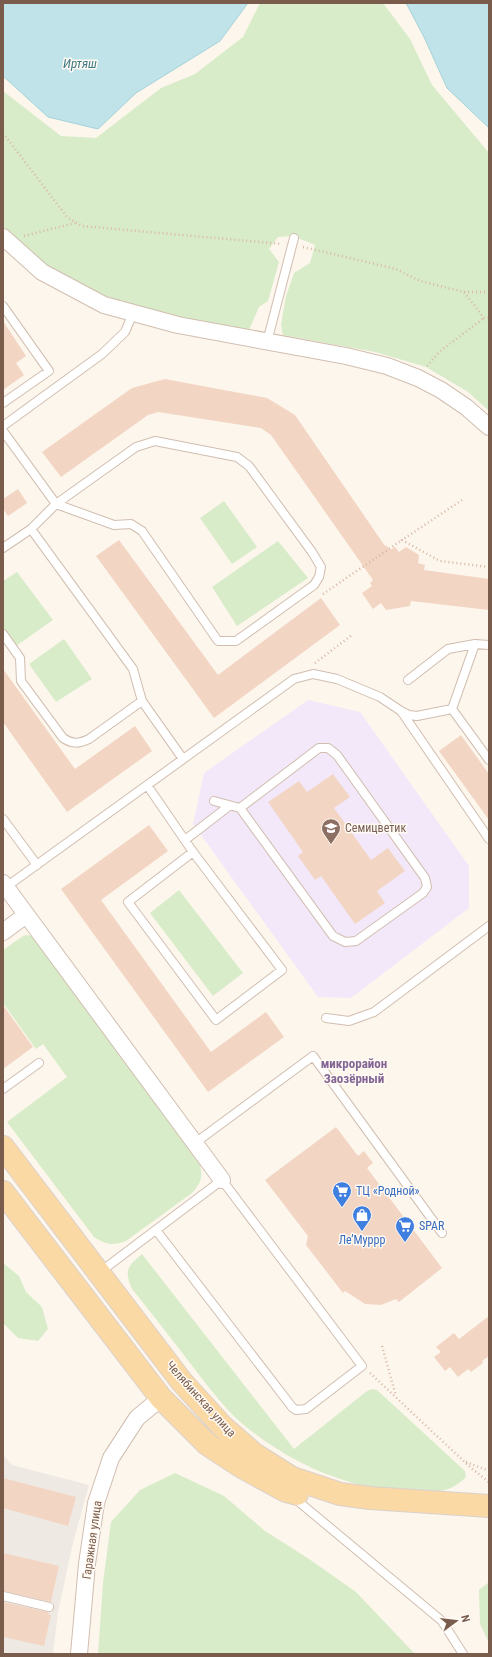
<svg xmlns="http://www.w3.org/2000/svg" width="492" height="1657" viewBox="0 0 492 1657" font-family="'Roboto Condensed',sans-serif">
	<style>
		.industrial { fill: #efe9e4 }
		.education { fill: #f3e8fa }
		.green { fill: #d8ecc9 }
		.water { fill: #bfe3e8; stroke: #a5d3da }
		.building { fill: #f3d5c3 }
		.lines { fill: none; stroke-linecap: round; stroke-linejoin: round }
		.service-casing { stroke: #d1beb0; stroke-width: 10 }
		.minor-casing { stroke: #d1beb0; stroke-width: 18 }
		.primary-casing { stroke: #dad1cd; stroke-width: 24 }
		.path { stroke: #d9b8a5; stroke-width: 2.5; stroke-dasharray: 1 3; stroke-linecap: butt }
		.service { stroke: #fff; stroke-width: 8 }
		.minor { stroke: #fff; stroke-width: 16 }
		.primary { stroke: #fbd9a5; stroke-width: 22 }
		.labels { text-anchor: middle; stroke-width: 3; stroke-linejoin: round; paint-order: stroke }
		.education-label { font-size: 12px; fill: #785e54; stroke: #fffaf3; text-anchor: start }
		.shop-label { font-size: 12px; fill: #366cbe; stroke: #fffaf3; text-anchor: start }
		.street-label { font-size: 12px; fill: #7a5c4d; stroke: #fffaf3 }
		.water-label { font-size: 13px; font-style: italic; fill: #437c86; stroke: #fffaf3 }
		.neighbourhood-label { font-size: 13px; font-weight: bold; fill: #846695; stroke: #fffaf3 }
	</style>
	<rect width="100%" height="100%" fill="#fdf6ec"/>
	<path class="industrial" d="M3 1455 12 1465 89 1485 73 1543 58 1612 53 1654H3Z"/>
	<path class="education" d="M308 700 360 712 469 866V908L351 998 318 997 193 824 204 773Z"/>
	<path class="green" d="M260 3H383L410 39 432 85 489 153V411L468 392 426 367 375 352 283 335 281 325 283 313 286 296 294 273 310 263 315 245 293 236 278 237 269 249 279 262 268 301 259 307 249 330 176 320 95 296 34 260 3 226V91L61 136 96 138 161 88 195 74 243 37Z
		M224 501 257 547 232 564 200 518Z
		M278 541 308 578 237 626 212 587Z
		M17 572 53 620 16 646 3 627V581Z
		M64 639 92 679 56 702 29 664Z
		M179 890 243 973 213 996 150 913Z
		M27 935 32 936 200 1165C203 1177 201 1183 192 1193L126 1241C113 1246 106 1245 94 1237L7 1122 67 1077 43 1044 36 1049 3 1003V950L23 936Z
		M142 1254 294 1449 367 1391 372 1389 377 1390 465 1471 466 1477C447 1497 428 1491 404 1490 386 1489 367 1488 350 1482 310 1471 268 1447 237 1419 219 1402 205 1382 190 1363 171 1338 152 1314 132 1289 124 1270 127 1267 142 1254Z
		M3 1263 19 1276 26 1292 42 1307 48 1329 38 1341 18 1338 3 1323Z
		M175 1473 224 1496 265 1531 309 1559 356 1592 415 1654H98L103 1583 111 1522 140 1490Z
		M489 1582V1643L480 1624 479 1590Z"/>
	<path class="water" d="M3 3H248L220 41 136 93 98 129 48 117 3 76Z
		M406 3H489V128L447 88 424 37Z"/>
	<path class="building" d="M3 321 26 356 16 363 24 375 3 390Z
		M165 379 267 398 295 415 385 546 386 545 390 550 395 547 399 552 406 547 419 555 418 563 425 565 424 570 489 579V610L411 601 410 606 386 610 381 603 373 609 362 593 372 586 370 583 373 580 271 435 261 428 158 412 148 415 61 477 42 452 132 388Z
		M18 489 27 503 8 516 3 509V499Z
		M119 540 218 675 321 598 340 625 214 718 96 556Z
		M3 669 75 769 135 726 152 751 67 812 3 722Z
		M461 735 489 774V820L439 751Z
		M333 774 350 797 334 808 371 860 388 848 405 871 377 891 385 903 355 924 321 876 315 880 298 856 303 852 268 802 299 781 307 792Z
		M149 825 168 851 101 900 211 1052 266 1012 284 1037 208 1092 61 889Z
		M3 1005 33 1047 3 1069Z
		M336 1127 358 1156 364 1151 373 1163 367 1168 442 1268 399 1302 396 1299 381 1305 365 1304 345 1291 343 1293 306 1245 308 1236 265 1180Z
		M489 1316V1356L482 1361 483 1363 471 1372 468 1369 458 1377 450 1367 445 1371 434 1357 441 1352 436 1347 454 1333 459 1339Z
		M3 1478 76 1497 68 1526 3 1508Z
		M3 1553 59 1566 51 1602 3 1591Z
		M3 1602 48 1612V1614L51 1615 44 1646 3 1637Z"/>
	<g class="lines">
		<g class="service-casing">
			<path id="service" d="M3 306 49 371 3 403
				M267 342 294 238
				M3 426 102 354 125 332 133 313
				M3 431 56 504 114 525 131 524 142 531 218 641H236L314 585 319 577 321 567 312 552 249 466 237 457 155 441 136 447 56 504 31 529 3 548
				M31 529 133 669 142 701 183 759
				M3 634 20 658 21 681 63 738C72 744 79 744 89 739L142 701
				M408 680 448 649 475 644
				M452 709 475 644 489 645
				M452 709 489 760
				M401 711 489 839
				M147 785 193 852 282 970 216 1020 128 902 193 852
				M214 801 240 808 333 936 345 942 356 941 423 893 427 887 425 878 337 755 328 748H319L240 808
				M3 819 37 865
				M185 840 229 806
				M6 887 294 679 313 674 337 679 380 697 401 711 409 715 417 716 452 709
				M326 1018 349 1021 374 1012 489 926
				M3 1089 39 1063
				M195 1143 313 1056 442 1233
				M100 1272 222 1180 362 1366 306 1409 296 1410 292 1407 156 1230
				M293 1497 442 1621 463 1654
				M3 1596 49 1607"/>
		</g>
		<g class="minor-casing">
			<path id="minor" d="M3 237 42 272 104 305 178 325 346 356 387 366 418 378 441 390 466 407 489 427
				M3 883 222 1180
				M3 932 26 915
				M79 1654 87 1564 96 1503 111 1458 137 1418 161 1398"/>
		</g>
		<g class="primary-casing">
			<path id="primary" d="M3 1147 182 1382 222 1426 254 1454 292 1478 340 1494 370 1498 489 1506
				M3 1192 161 1398 207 1444 242 1467 286 1491 297 1494"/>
		</g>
		<path class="path" d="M3 133 67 217 82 226 282 244
			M24 236 75 223
			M303 247 396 269 420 281 464 292 484 318H489
			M464 292H489
			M427 366 439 352 484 318
			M462 500 402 540 440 561 489 567
			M323 594 402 540
			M315 663 352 635
			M382 1346 396 1396
			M370 1373 471 1468 489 1482
			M466 1462 489 1471"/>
		<use href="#service" class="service"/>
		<use href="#minor" class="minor"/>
		<use href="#primary" class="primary"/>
	</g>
	<defs>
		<g id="school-pin" transform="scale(1)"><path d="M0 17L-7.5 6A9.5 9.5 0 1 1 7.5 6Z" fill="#8d6e63" stroke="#fffaf3"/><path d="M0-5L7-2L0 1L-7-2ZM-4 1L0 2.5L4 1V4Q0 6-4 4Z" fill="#fff"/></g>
		<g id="supermarket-pin" transform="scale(1)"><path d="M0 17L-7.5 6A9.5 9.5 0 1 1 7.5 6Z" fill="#3f7fe0" stroke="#fffaf3"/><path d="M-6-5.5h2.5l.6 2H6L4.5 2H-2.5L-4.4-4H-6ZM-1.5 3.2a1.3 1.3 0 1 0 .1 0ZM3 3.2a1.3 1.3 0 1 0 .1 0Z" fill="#fff"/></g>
		<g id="shop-pin" transform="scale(1)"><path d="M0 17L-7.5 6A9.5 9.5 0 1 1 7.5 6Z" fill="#3f7fe0" stroke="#fffaf3"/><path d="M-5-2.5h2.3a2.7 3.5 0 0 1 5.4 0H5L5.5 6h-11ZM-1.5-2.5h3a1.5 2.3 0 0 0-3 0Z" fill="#fff"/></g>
	</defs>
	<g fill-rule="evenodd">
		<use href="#school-pin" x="331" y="828"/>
		<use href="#supermarket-pin" x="342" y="1191"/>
		<use href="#shop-pin" x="362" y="1215"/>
		<use href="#supermarket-pin" x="405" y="1226"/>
	</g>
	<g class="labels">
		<g class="education-label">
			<text x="345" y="832">Семицветик</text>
		</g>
		<g class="shop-label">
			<text x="356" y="1195">ТЦ «Родной»</text>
			<text x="419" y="1230">SPAR</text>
			<text x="362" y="1244" text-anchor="middle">Ле’Муррр</text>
		</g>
		<g class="street-label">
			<text transform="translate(201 1399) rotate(48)" y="4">Челябинская улица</text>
			<text transform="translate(92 1540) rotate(-82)" y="4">Гаражная улица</text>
		</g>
		<g class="water-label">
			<text x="80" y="68">Иртяш</text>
		</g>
		<g class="neighbourhood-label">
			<text x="354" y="1068">микрорайон<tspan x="354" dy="15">Заозёрный</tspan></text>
		</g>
	</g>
	<rect width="492" height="1657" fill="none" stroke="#7a5c4d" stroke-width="8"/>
	<g transform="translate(456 1621) rotate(75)" stroke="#fffaf3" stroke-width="3" paint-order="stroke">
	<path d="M0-3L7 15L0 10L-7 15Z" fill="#7a5c4d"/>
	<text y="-6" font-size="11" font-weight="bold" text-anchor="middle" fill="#7a5c4d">N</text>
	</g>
</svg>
